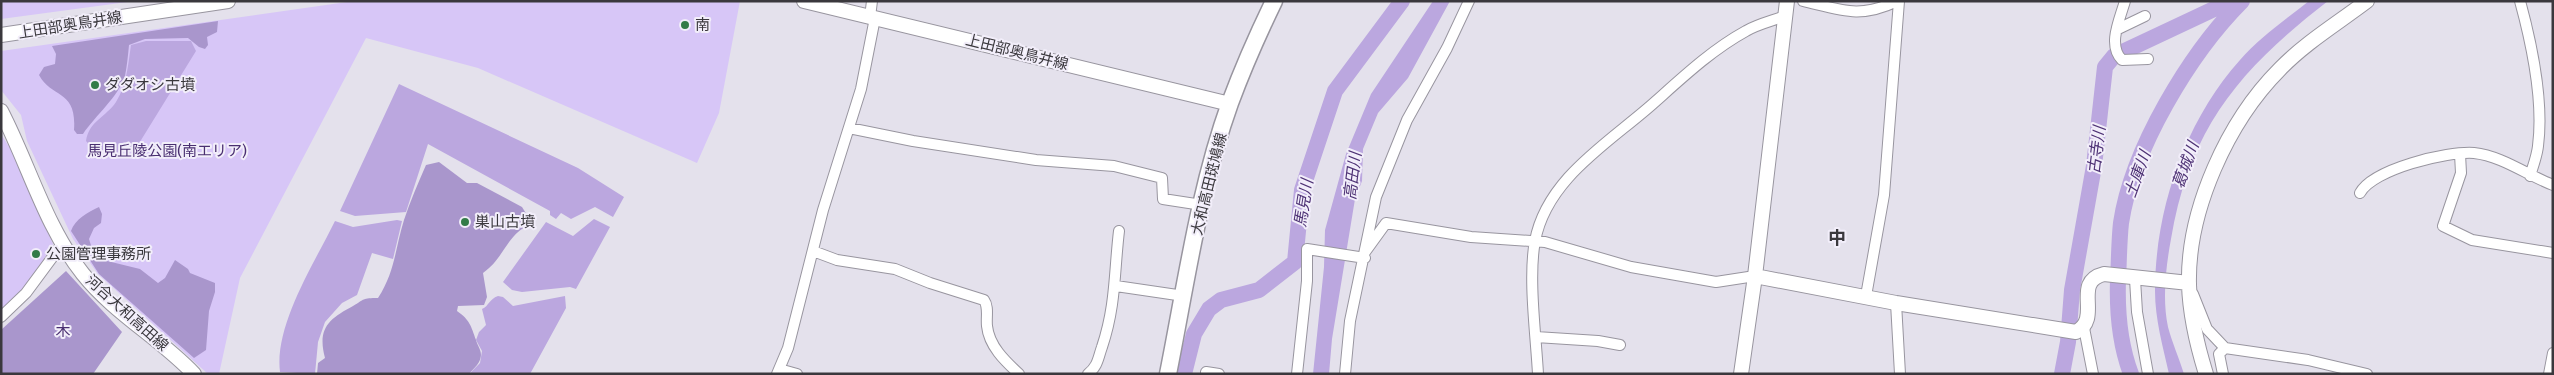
<svg xmlns="http://www.w3.org/2000/svg" width="2554" height="375" viewBox="0 0 2554 375" font-family="'Fira Sans','Noto Sans JP',sans-serif">
	<style>
		.green { fill: #d7c6f7 }
		.forest { fill: #a996cc }
		.water { fill: #bba7df }
		.lines { fill: none; stroke-linecap: round; stroke-linejoin: round }
		.river { stroke: #bba7df; stroke-width: 16 }
		.street-casing { stroke: #98959f; stroke-width: 12 }
		.secondary-casing { stroke: #98959f; stroke-width: 16 }
		.primary-casing { stroke: #98959f; stroke-width: 19 }
		.street { stroke: #fff; stroke-width: 10 }
		.secondary { stroke: #fff; stroke-width: 14 }
		.primary { stroke: #fff; stroke-width: 16 }
		.poi-dot { fill: #337b48; stroke: #f2eefa; stroke-width: 2 }
		.labels { text-anchor: middle; stroke-width: 4; stroke-linejoin: round; paint-order: stroke }
		.street-label { font-size: 15px; fill: #3a383d; stroke: #f2eefa }
		.poi-label { font-size: 15px; fill: #3a383d; stroke: #f2eefa; text-anchor: start }
		.park-label { font-size: 15px; fill: #4a2f71; stroke: #f2eefa }
		.water-label { font-size: 16px; font-style: italic; fill: #4e3275; stroke: #f2eefa }
		.quarter-label { font-size: 18px; font-weight: bold; fill: #3a383d; stroke: #f2eefa }
	</style>
	<rect width="100%" height="100%" fill="#e4e1ec"/>
	<path class="green" d="M1 1H135L1 19Z
		M354 1H740L719 113 697 163 478 68 366 38 240 278 219 374H208L98 274 73 239 27 141 21 115 1 90V51Z
		M1 134 8 145 11 144 53 244 30 282 1 313Z"/>
	<path class="forest" d="M218 21 217 32 207 37 208 45 205 49 199 47 188 38 145 39 129 45C128 55 127 66 125 76 119 96 95 116 83 134H77L74 130C77 89 52 99 39 75L44 67 55 64 56 54 52 46Z
		M439 162 467 183H477L522 207 527 215 525 227C506 238 503 259 483 273L487 297 484 305 458 306 457 311C470 320 471 326 476 340 478 348 484 352 479 362 477 366 472 370 469 374H317L318 363 325 358C317 328 329 319 353 306 365 299 362 298 378 298 395 272 395 249 404 220 410 202 418 183 426 165Z
		M99 207 102 214 101 223 94 228 89 239 95 258 140 269 158 283 165 278 175 260 188 269 190 273 215 283V292L209 311 206 350 194 358 99 274 71 231C75 219 88 212 99 207Z
		M66 271 122 332 93 374H1V330Z"/>
	<path class="water" d="M1433 1H1450L1408 78 1378 113 1363 149 1362 181 1355 199 1332 339 1329 374H1313L1324 267 1325 230 1346 154 1371 94Z
		M2309 1H2328C2240 69 2190 127 2171 239 2166 266 2162 299 2168 327 2172 342 2179 358 2184 374H2169C2163 347 2155 319 2155 291 2155 210 2185 121 2240 60 2260 37 2285 20 2309 1Z
		M146 41H191L196 51 138 145C119 155 100 158 86 141 89 121 106 117 116 102 127 84 128 65 131 45Z
		M399 84 578 168 624 197 613 217 595 207 571 219 561 213 556 219 550 215V211L428 144 406 212 355 216 340 211Z
		M594 219 610 227 576 289 570 287 522 292 512 290 503 282 546 222 573 236Z
		M397 220 402 221 393 259 372 253 357 295 342 303 325 322 318 342 315 374 280 372C274 325 315 262 335 221L353 227Z
		M498 296 503 297 513 306 565 296 566 308 530 374H469L480 363 482 351 476 340 479 332 486 325 482 309C489 306 489 299 498 296Z"/>
	<g class="lines">
		<path class="river" d="M1184 374 1194 334 1209 309 1221 300 1259 290 1295 262 1302 190 1335 91 1402 1
			M2062 374 2068 342 2072 290 2094 166 2105 67 2114 56 2231 1
			M2131 374C2120 345 2117 310 2118 280 2119 261 2119 241 2121 223 2132 149 2190 53 2242 1"/>
		<g class="street-casing">
			<path id="street" d="M1803 1C1841 10 1860 19 1897 1
				M2125 1C2120 19 2107 45 2122 60L2148 59
				M2520 1C2532 45 2544 100 2538 146 2537 156 2533 166 2530 176
				M870 17 872 1
				M2118 29 2145 16
				M849 128 913 141 1036 160 1114 166 1162 178 1163 199 1202 205
				M2460 154 2461 173 2443 226 2472 240 2553 253
				M2360 193C2373 169 2447 151 2474 153 2502 156 2527 175 2553 185
				M813 251 837 260 895 269 930 283 984 300C989 307 986 317 987 326 989 346 1005 361 1019 374
				M1365 252 1386 223 1471 237 1545 242 1631 267 1716 282 1755 276
				M2135 279 2137 312 2148 374
				M1116 286 1184 296
				M2193 294 2207 329 2225 348 2308 360 2367 374
				M1866 296 1884 195 1899 1
				M1896 303 1900 374
				M1 317 26 293 63 243
				M2084 328 2093 374
				M1536 337 1598 341 1620 345
				M779 369 797 374
				M1206 372 1219 374
				M777 374 788 348 823 210 861 89 875 18
				M1088 374C1098 366 1098 358 1102 347 1116 305 1114 273 1119 231
				M1297 374 1307 281V249L1365 258
				M1345 374 1350 321 1376 197 1407 120 1447 48 1469 1
				M1538 374C1536 336 1528 277 1535 241 1547 177 1612 141 1656 101 1684 76 1713 49 1746 31 1758 24 1772 21 1785 16
				M2223 374 2219 354 2225 348
				M2549 374 2553 353"/>
		</g>
		<g class="secondary-casing">
			<path id="secondary" d="M804 1 1230 104
				M1 35 228 1
				M1 111C29 165 45 226 83 274 114 313 160 338 194 374
				M1755 276 1896 303 2076 332C2103 318 2071 282 2104 274L2189 283
				M1741 374 1755 276 1787 1
				M2206 374C2197 345 2190 315 2189 285 2187 210 2228 121 2280 69 2305 43 2338 23 2367 1"/>
		</g>
		<g class="primary-casing">
			<path id="primary" d="M1168 374C1186 284 1199 189 1230 103 1243 68 1258 34 1274 1"/>
		</g>
		<use href="#street" class="street"/>
		<use href="#secondary" class="secondary"/>
		<use href="#primary" class="primary"/>
	</g>
	<g class="poi-dot">
		<circle cx="685" cy="25" r="5"/>
		<circle cx="95" cy="85" r="5"/>
		<circle cx="465" cy="222" r="5"/>
		<circle cx="36" cy="254" r="5"/>
	</g>
	<g class="labels">
		<g class="street-label">
			<text transform="translate(70 25) rotate(-9)" y="5">上田部奥鳥井線</text>
			<text transform="translate(1017 52) rotate(14)" y="5">上田部奥鳥井線</text>
			<text transform="translate(1209 184) rotate(-76)" y="5">大和高田斑鳩線</text>
			<text transform="translate(127 313) rotate(42)" y="5">河合大和高田線</text>
		</g>
		<g class="poi-label">
			<text x="695" y="30">南</text>
			<text x="105" y="90">ダダオシ古墳</text>
			<text x="475" y="227">巣山古墳</text>
			<text x="46" y="259">公園管理事務所</text>
		</g>
		<g class="park-label">
			<text x="167" y="156">馬見丘陵公園(南エリア)</text>
			<text x="63" y="336">木</text>
		</g>
		<g class="water-label">
			<text transform="translate(2096 150) rotate(-83)" y="6">古寺川</text>
			<text transform="translate(2185 165) rotate(-70)" y="6">葛城川</text>
			<text transform="translate(2137 174) rotate(-70)" y="6">土庫川</text>
			<text transform="translate(1352 176) rotate(-83)" y="6">高田川</text>
			<text transform="translate(1303 203) rotate(-81)" y="6">馬見川</text>
		</g>
		<g class="quarter-label">
			<text x="1837" y="244">中</text>
		</g>
	</g>
	<rect width="2554" height="375" fill="none" stroke="#3a383d" stroke-width="5"/>
</svg>
